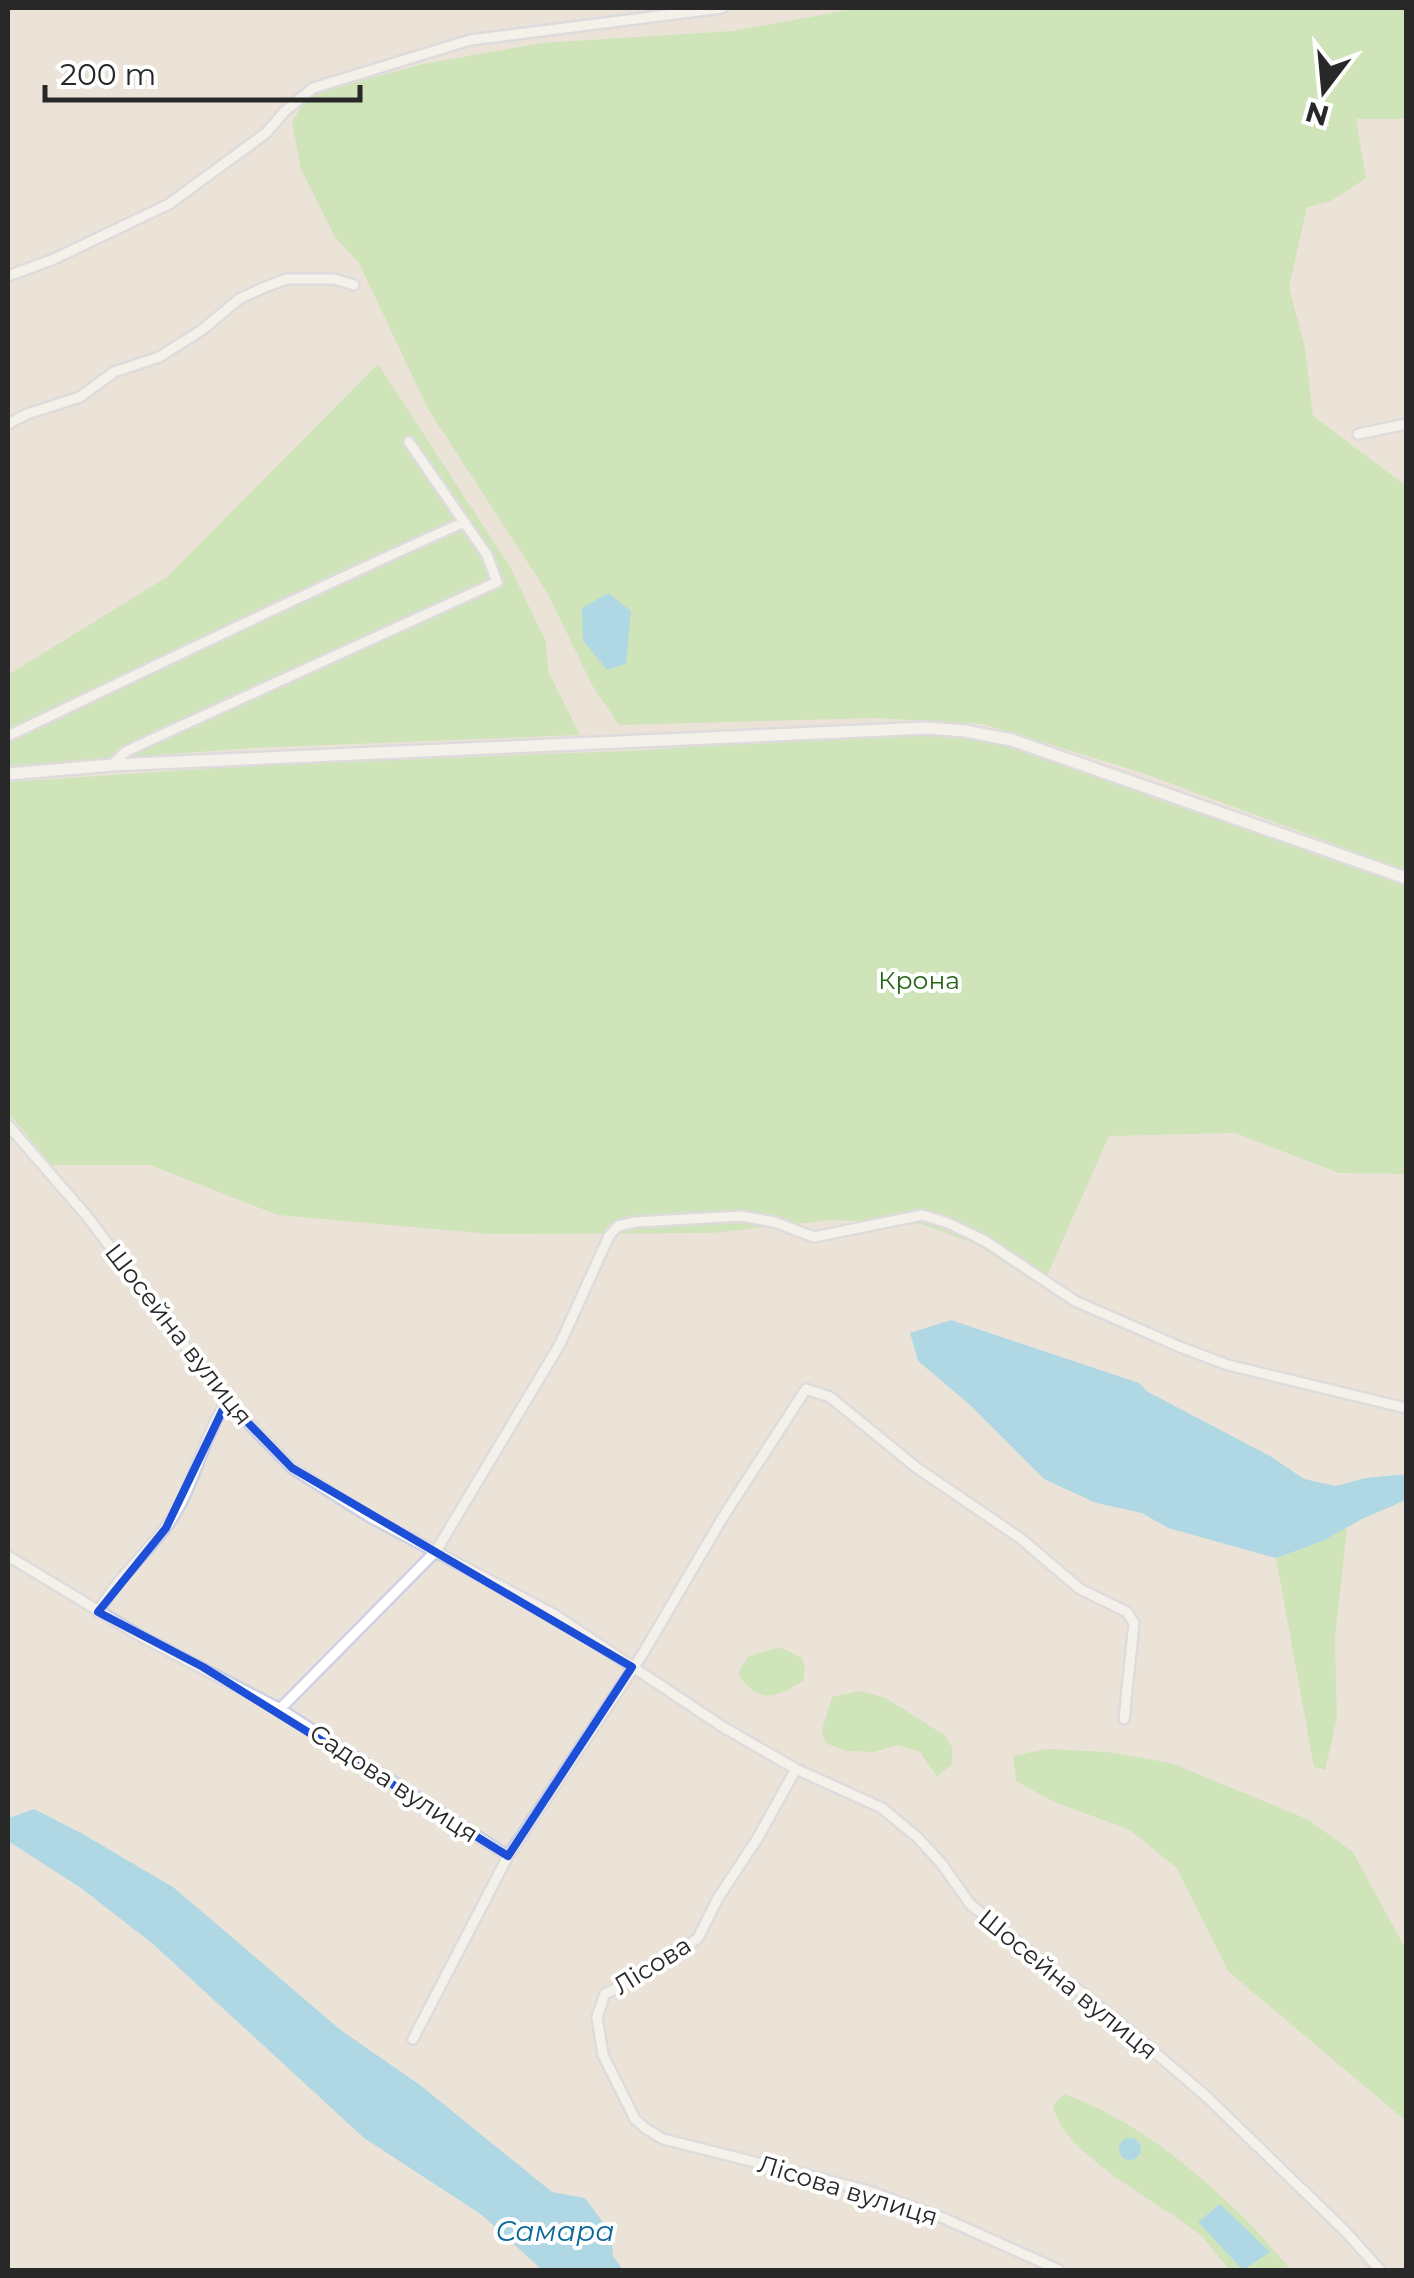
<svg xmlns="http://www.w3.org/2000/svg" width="1414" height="2278" viewBox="0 0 1414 2278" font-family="Montserrat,sans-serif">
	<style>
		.green { fill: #aee493 }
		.water { fill: #67cbf1 }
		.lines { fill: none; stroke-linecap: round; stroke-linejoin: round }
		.street-casing { stroke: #ced1e2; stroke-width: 14 }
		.secondary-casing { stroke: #ced1e2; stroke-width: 16 }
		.street { stroke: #fff; stroke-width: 9 }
		.secondary { stroke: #fff; stroke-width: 11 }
		.marked { fill: none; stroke: #1d4ed8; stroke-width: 8; stroke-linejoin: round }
		.labels { text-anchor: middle; stroke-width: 8; stroke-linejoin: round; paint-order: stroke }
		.park-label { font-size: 25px; fill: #276517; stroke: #fff }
		.street-label { font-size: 25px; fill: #282828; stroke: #fff }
		.water-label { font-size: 28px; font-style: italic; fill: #0a679a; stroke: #fff }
	</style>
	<rect width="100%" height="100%" fill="#ebe3d8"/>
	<path class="green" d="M859 8H1406V119H1356L1366 178 1331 201 1307 207 1289 287 1305 348 1313 416 1406 486V871L1357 858 1361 854 1140 772 983 724 876 718 619 725 592 685 547 592 428 409 359 263 335 237 301 169 292 122 308 95 423 64 542 43 733 31Z
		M378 364 510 567 546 642 548 671 580 735 253 748 8 766V675L167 577Z
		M913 735 995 741 1406 886V1174L1339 1173 1235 1133 1109 1136 1042 1287 975 1244 921 1224 831 1220 711 1233 490 1234 278 1215 150 1165H51L8 1112V782L265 765 650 750 776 740Z
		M1347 1527 1335 1639 1337 1718 1325 1770 1314 1767 1276 1558 1323 1541Z
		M780 1647 802 1658 805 1667 803 1681C776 1698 757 1705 738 1673L749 1656Z
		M859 1691 886 1698 944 1735 952 1747V1764L937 1777 920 1752 898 1745 874 1752 847 1751 825 1743 822 1730 832 1697Z
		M1047 1749 1108 1752 1171 1763 1307 1819 1353 1852 1406 1950V2121L1229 1972 1176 1867 1128 1829 1054 1802 1016 1781 1013 1756Z
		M1064 2094C1148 2123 1234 2201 1291 2270H1230C1220 2259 1210 2244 1199 2234 1162 2203 1060 2154 1053 2105Z"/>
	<path class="water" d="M608 593 631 611 626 664 607 670 583 640 582 608Z
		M951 1320 1139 1383 1148 1392 1270 1456 1304 1479 1335 1486 1366 1478 1406 1474V1500L1362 1519 1323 1541 1276 1558 1168 1528 1142 1513 1096 1503 1044 1479 968 1403 918 1361 910 1333Z
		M34 1809 81 1833 173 1887 342 2031 420 2085 552 2192 585 2198 611 2233 613 2256 623 2270H542L482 2215 364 2138 153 1944 81 1888 8 1841 9 1818Z
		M1119 2149a11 11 0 1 1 22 0a11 11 0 1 1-22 0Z
		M1220 2204 1270 2252 1243 2270 1198 2222Z"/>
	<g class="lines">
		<g class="street-casing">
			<path id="street" d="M8 276 54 259 169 204 266 133 285 111 313 88 470 40 722 8
				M8 424 27 414 80 397 114 372 159 357 202 330 239 299 265 287 287 279H334L354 285
				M1358 434 1406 424
				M8 736C159 664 309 591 462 523
				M112 765 125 752 146 742 497 582 487 555 409 442
				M8 1125 86 1215 227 1401 292 1468 370 1517 555 1615 723 1727 796 1769 882 1808 918 1838 941 1863 970 1904 1131 2032 1208 2098 1345 2231 1380 2270
				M8 1556 142 1637 280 1709 508 1856
				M98 1612C116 1579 144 1556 166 1527 194 1491 201 1440 227 1401
				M280 1709 436 1551 560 1344 609 1236 618 1226 636 1222 741 1216 774 1222 814 1237 922 1215 948 1223 985 1241 1075 1301 1180 1347 1228 1365 1406 1408
				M796 1769 757 1839 718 1898 698 1938 665 1963 605 1994 597 2017 603 2055 635 2119 645 2128 663 2139 866 2190 941 2217 1059 2270
				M413 2039 508 1856 642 1655 723 1517 806 1389 830 1397 917 1468 1020 1538 1080 1589 1127 1612 1134 1623 1124 1719"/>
		</g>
		<g class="secondary-casing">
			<path id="secondary" d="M8 774 112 765 927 728 965 731 1012 740 1406 878"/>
		</g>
		<use href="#street" class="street"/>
		<use href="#secondary" class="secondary"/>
	</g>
	<path d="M0 0H1414V2278H0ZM227 1401 292 1468 632 1667 508 1856 203 1667 98 1612 166 1528Z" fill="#ebe3d8" fill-opacity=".55" fill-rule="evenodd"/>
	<path class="marked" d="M227 1401 292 1468 632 1667 508 1856 203 1667 98 1612 166 1528Z"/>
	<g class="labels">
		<g class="park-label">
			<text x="919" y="989">Крона</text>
		</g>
		<g class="street-label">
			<text transform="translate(179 1334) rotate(52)" y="9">Шосейна вулиця</text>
			<text transform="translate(394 1783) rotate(33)" y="9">Садова вулиця</text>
			<text transform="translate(652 1965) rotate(-32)" y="9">Лісова</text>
			<text transform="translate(1068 1984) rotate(39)" y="9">Шосейна вулиця</text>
			<text transform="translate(848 2190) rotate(17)" y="9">Лісова вулиця</text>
		</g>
		<g class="water-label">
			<text x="555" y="2241">Самара</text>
		</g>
	</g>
	<rect width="1414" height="2278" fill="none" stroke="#282828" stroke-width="20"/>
	<g transform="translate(1324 90) rotate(196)" stroke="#ffffff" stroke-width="8" paint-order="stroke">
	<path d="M0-8L18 38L0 25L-18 38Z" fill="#282828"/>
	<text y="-15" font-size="28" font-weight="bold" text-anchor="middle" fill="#282828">N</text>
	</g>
	<path d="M45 85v15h315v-15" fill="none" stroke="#282828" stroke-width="5"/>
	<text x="60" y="85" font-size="30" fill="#282828" stroke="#ffffff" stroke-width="8" paint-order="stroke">200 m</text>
</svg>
